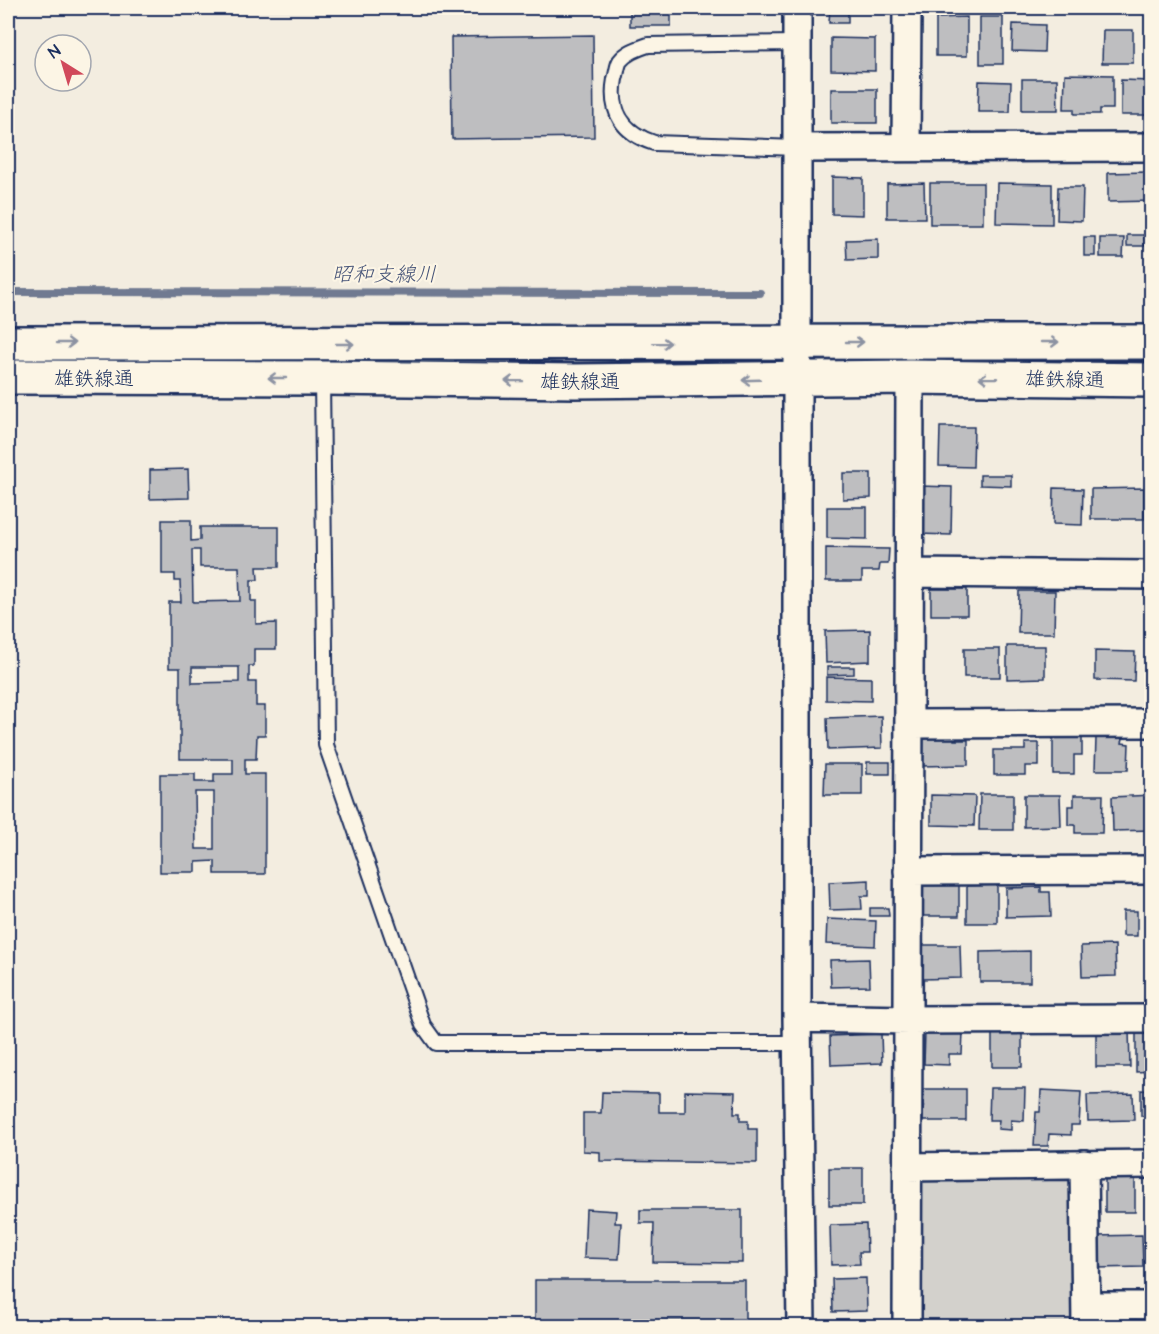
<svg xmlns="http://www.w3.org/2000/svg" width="1159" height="1334" viewBox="0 0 1159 1334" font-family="'Architects Daughter','Klee One',sans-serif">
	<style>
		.green { fill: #d3d1cc; stroke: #778095; stroke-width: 1.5 }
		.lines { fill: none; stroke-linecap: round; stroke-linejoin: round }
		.stream { stroke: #707a91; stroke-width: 8 }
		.building { fill: #bebec0; stroke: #1b2f5e; stroke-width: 1.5; fill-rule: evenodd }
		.lane-casing { stroke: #1b2f5e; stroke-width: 18 }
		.street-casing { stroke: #1b2f5e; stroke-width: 32 }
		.primary-casing { stroke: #1b2f5e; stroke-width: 38 }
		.lane { stroke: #fcf5e5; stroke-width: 14 }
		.street { stroke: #fcf5e5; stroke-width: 27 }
		.primary { stroke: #fcf5e5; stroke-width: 33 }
		.oneway { stroke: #8c92a2 }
		.labels { text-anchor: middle; stroke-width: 4.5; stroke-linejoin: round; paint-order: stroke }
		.street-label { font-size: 20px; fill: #1b2f5e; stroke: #fcf5e5 }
		.water-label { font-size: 21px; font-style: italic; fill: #465478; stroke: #fcf5e5 }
	</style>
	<rect width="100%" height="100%" fill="#f3ede0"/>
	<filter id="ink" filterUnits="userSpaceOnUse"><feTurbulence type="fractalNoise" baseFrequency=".0167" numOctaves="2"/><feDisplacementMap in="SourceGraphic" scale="12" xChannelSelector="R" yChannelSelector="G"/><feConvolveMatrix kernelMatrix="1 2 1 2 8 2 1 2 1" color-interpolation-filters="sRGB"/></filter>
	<g filter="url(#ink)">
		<path class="green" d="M1071 1177V1326H921V1178Z"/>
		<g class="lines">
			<path class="stream" d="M8 292 760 293"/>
		</g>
		<path class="building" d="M630 8H671V26H630Z
			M830 8H848V23H829Z
			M967 17V56H936V18Z
			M980 17H1003V64H980Z
			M1013 24 1045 25 1044 52 1012 51Z
			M1103 30H1133V63H1102Z
			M593 35 594 137 452 139 451 37Z
			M831 38 875 39V71L831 70Z
			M1065 74 1113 75V109H1100V114H1074V109H1064Z
			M1022 79H1057L1058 110H1022Z
			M1121 80 1152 81V115H1121Z
			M979 81 1011 82 1010 112H978Z
			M831 89H877V123H831Z
			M1147 172V183L1151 184V201L1108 202V173Z
			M832 177 863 178V215L832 214Z
			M924 183 925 218H887V184Z
			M930 183H983V224H930Z
			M997 183 1052 184V224L996 223Z
			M1058 187H1083L1082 221 1057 220Z
			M1127 235H1144L1145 246H1127Z
			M1084 237H1095V256H1084Z
			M1100 238H1124L1123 257H1100Z
			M878 239V259L847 260 846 240Z
			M940 427H974L973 467 939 466Z
			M188 469 189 498 150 499V470Z
			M843 473H871V498L843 499Z
			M980 475H1011V486L980 485Z
			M920 486 952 487 951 535 919 534Z
			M1054 488 1083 489 1082 525 1053 524Z
			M1144 488V519H1091V489Z
			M827 507H867V539L827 538Z
			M162 520H191V541L200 540V527H279V567H257L258 580H251V601H256V624L276 623V649H254V666H249V682H256V706H265V735H257L256 759H245V774H265V874H215V861L196 862V872H160V774H195V782H214V774H233V759H180V668H169V602H181L180 581H175V574H162ZM192 550H200V567H239L240 601 193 602ZM192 667H239V682L192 683ZM195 792H214V849H196Z
			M826 548 889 549 888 564H880L879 571H862V581H826Z
			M931 589H967V615H931Z
			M1019 591H1055L1054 633H1018Z
			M870 630V661L826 663 825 631Z
			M1007 646H1045V678L1007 679Z
			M964 649H1000V677H964Z
			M1095 651 1135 652 1134 681 1095 680Z
			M827 667H854V674L827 675Z
			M826 677 871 678V701L826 700Z
			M881 716 882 748 828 750 827 718Z
			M1053 734 1082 735V755H1074V774H1053Z
			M921 735H954V740H968V765L921 766Z
			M1096 738H1123L1122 743 1129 744 1128 770H1095Z
			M1025 743H1039V766H1025V775H994V750H1025Z
			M867 762H890V774H867Z
			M825 764H862V795H824Z
			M980 794H1013V830H979Z
			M931 795 975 796 974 826 931 825Z
			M1024 795H1060L1061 826 1024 827Z
			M1074 795H1103L1102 833H1075V825H1068V806H1074Z
			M1152 795V830L1113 831 1112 797Z
			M869 880V896H861L862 909 830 910 829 882Z
			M959 884V916H921L922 885Z
			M997 885V923H967V886Z
			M1041 887V892H1050L1051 916 1006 917V888Z
			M870 908H888L889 916H870Z
			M1123 911H1137V936H1123Z
			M827 919 876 921 875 946 826 944Z
			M922 945H960L961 978 922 979Z
			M1115 945 1116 976 1082 977 1081 946Z
			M1030 951V982H980V952Z
			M869 959 870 986 831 987 830 960Z
			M1096 1030H1129L1130 1067H1096Z
			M1136 1031H1152V1071L1136 1072Z
			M925 1032 963 1033 962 1054H949V1065L924 1064Z
			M992 1033H1022V1067H992Z
			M881 1034 882 1063 831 1065 830 1036Z
			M990 1088H1025L1024 1121 1011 1120V1130L998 1129 999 1120H989Z
			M924 1089H966V1121H923Z
			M1041 1090 1081 1092 1079 1125H1071V1135L1049 1134 1048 1146H1034L1036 1112H1040Z
			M1141 1090 1152 1091V1117L1141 1116Z
			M685 1091 735 1092 734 1113H740V1121H748V1129H757V1163L600 1161V1152L583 1151V1113H601L602 1092 659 1093V1112H685Z
			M1133 1094 1134 1120 1088 1121 1087 1095Z
			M829 1168H863V1205H829Z
			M1105 1179H1135V1212H1105Z
			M586 1209 616 1211 615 1223H621L619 1259 584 1258Z
			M640 1210H742V1263L653 1262 654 1223H640Z
			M866 1224 867 1252H859L860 1264 831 1265 830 1225Z
			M1142 1235 1143 1267 1097 1268 1096 1236Z
			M866 1278 867 1311 833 1312 832 1279Z
			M535 1280H745V1322H535Z
			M1104 1322H1131V1326H1104Z"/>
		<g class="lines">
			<g class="lane-casing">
				<path id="lane" d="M797 148 654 143C623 133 609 112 615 79 617 74 617 66 620 61 627 52 637 49 648 45L797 43
					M322 378 326 745 423 1025 436 1043H797"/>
			</g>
			<g class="street-casing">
				<path id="street" d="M797 8V1018L801 1326
					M906 147 907 8
					M797 148 1152 147
					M910 573 1152 575
					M910 724 1152 723
					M908 871 1152 870
					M797 1018 908 1020 1152 1019
					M1084 1164 1086 1326
					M907 1167 1152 1164
					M1086 1306H1152
					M907 1326 910 377"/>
			</g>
			<g class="primary-casing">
				<path id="primary" d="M8 343 1152 342
					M8 377 322 378 575 381 910 377 1152 380"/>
			</g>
			<use href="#lane" class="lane"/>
			<use href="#street" class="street"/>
			<use href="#primary" class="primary"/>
		</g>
		<defs><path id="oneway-shaft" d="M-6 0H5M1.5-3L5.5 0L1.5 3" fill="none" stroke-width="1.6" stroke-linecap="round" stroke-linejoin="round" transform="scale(1.5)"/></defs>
		<g class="oneway">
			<use href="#oneway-shaft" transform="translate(855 342)"/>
			<use href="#oneway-shaft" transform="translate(1050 342)"/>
			<use href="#oneway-shaft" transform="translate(66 343)"/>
			<use href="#oneway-shaft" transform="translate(662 343) rotate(-1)"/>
			<use href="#oneway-shaft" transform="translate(345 344)"/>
			<use href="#oneway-shaft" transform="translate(277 378) rotate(-180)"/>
			<use href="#oneway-shaft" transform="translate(988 378) rotate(-179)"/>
			<use href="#oneway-shaft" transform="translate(751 380) rotate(178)"/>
			<use href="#oneway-shaft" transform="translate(514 381) rotate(-179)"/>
		</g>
	</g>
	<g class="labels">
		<g class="street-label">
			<text x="94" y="385">雄鉄線通</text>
			<text transform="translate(1065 379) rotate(1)" y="7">雄鉄線通</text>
			<text x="580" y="388">雄鉄線通</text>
		</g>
		<g class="water-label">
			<text x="384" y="281">昭和支線川</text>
		</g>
	</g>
	<rect width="1159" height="1334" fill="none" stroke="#fcf5e5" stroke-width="30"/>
	<rect x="15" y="15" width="1129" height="1304" fill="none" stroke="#1b2f5e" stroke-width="2" filter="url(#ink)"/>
	<g transform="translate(63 63) rotate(323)"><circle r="28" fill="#fcf5e5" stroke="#a2a6af" stroke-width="1.5"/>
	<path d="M0-4.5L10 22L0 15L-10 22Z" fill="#d1495b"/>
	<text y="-9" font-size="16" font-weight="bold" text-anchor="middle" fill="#1b2f5e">N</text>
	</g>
</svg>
